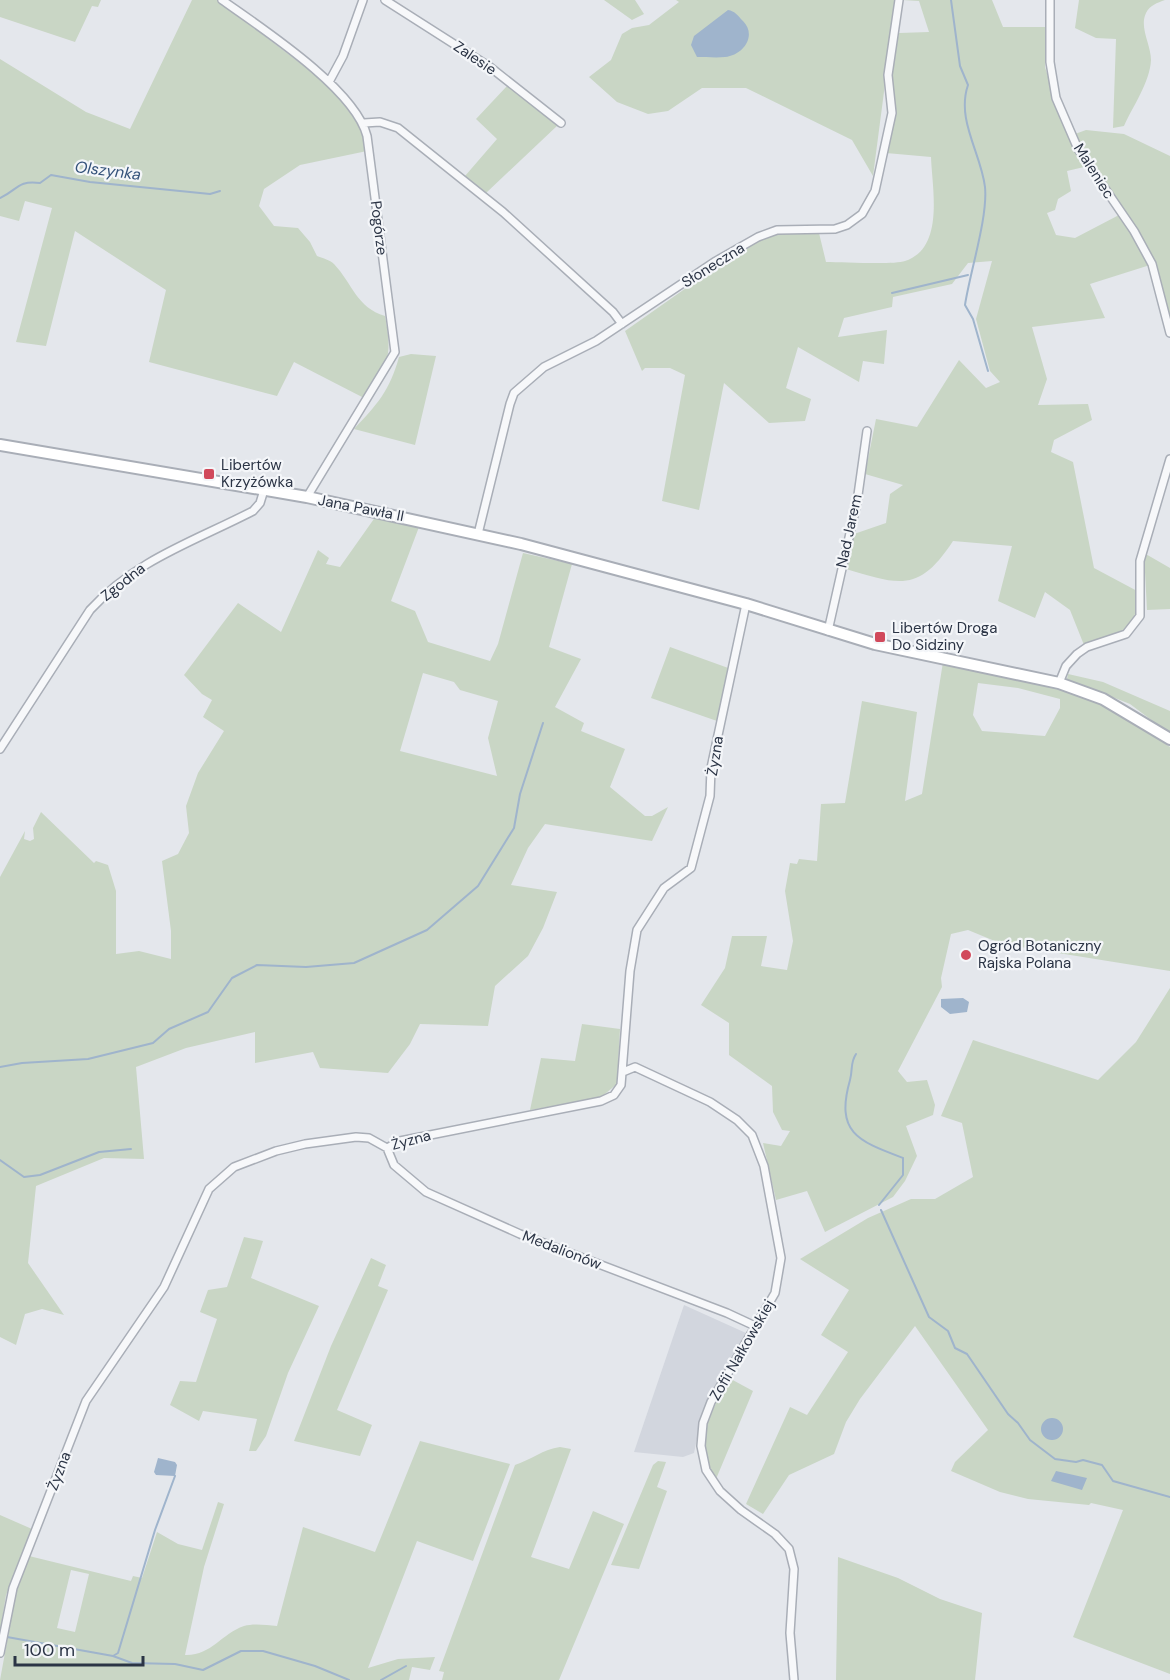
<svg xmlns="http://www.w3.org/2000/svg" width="1170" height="1680" viewBox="0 0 1170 1680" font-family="'DM Sans',sans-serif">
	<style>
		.built { fill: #d2d6de }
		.green { fill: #c9d6c5; fill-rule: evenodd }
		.water { fill: #9fb4cc }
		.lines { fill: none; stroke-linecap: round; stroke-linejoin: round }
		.stream { stroke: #9fb4cc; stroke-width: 2 }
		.street-casing { stroke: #a9aeb7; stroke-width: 10 }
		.secondary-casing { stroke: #a9aeb7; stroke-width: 14 }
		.street { stroke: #f7f8fa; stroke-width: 7 }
		.secondary { stroke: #fff; stroke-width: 10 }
		.poi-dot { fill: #d1495b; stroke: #f4f6f9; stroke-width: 2 }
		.labels { text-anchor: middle; stroke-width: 4.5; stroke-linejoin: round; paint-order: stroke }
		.street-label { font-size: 15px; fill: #2b3445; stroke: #f4f6f9 }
		.poi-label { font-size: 15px; fill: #2b3445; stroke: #f4f6f9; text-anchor: start }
		.water-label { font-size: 16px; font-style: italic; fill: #34527a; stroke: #f4f6f9 }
	</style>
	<rect width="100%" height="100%" fill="#e4e7ec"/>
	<path class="built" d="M684 1305 746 1333 702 1414 694 1453 683 1457 634 1452Z"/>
	<path class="green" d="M0 0H101L98 7 92 6 75 42 0 17Z
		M192 0H217L321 79 345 103 359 122 367 151 300 165 264 189 259 206 274 226 298 228 310 242 317 256C322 258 330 260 334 264 352 283 357 308 385 316 393 357 388 365 364 398L294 362 277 396 149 362 166 290 75 231 46 346 16 342 52 208 25 201 19 221 0 216V59L86 112 130 129Z
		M604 0H635L644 14 632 20Z
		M676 0H896L873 176 852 140 746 88H702L668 111 648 114 617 102 589 77 611 60 622 34 632 28 649 25 679 2Z
		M902 0H992L1003 27H1045V67L1058 109 1084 167 1067 171 1071 191 1058 199 1055 210 1047 213 1056 235 1075 238 1119 215 1150 265 1090 284 1105 318 1032 327 1047 379 1038 405 1088 404 1092 420 1054 440 1051 452 1073 462 1094 568 1139 592C1138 631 1117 636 1084 645L1070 610 1045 592 1035 618 998 601 1012 546 953 541C919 593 900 585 846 569L854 534 886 523 890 494 903 485 865 474 876 419 917 427 959 360 986 388 1000 382 990 371 976 319 992 261 968 263 952 284 893 297 892 307 844 318 838 337 887 330 884 364 863 361 859 382 798 347 786 388 811 399 805 421 769 423 724 383 699 510 662 501 685 375 670 368H645L642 371 625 331 750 243 776 234 819 233 826 262C842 262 894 265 905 261 945 248 932 188 931 157L886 153 890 137 892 65 899 33 929 32 919 1Z
		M1079 0H1165C1157 3 1150 5 1146 13 1139 27 1151 45 1151 60 1150 82 1133 106 1124 126L1113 128 1116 39 1096 38 1075 28Z
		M507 86 558 125 486 193 465 176 497 139 476 119Z
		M1086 130 1124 134 1170 156V318C1164 292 1157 266 1145 243 1124 205 1091 174 1075 134Z
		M411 354 436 356 415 445 354 429C377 405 390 390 399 357Z
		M376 516 419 527 391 601 415 611 428 642 490 661 498 644 523 553 572 564 549 647 581 659 555 707 584 723 581 731 625 749 610 787 645 816H652L668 807 652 841 545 824 528 848 511 885 557 892 543 928 528 956 495 986 488 1026 420 1024 410 1044 388 1073 320 1068 313 1052 255 1063V1032L186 1048 136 1067 144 1159 104 1158 36 1186 28 1263 64 1315 42 1309 25 1314 16 1345 0 1337V877L25 831 24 839 30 841 34 839 33 828 41 812 94 863 96 861 108 865 116 891V954L139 951 171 959V931L162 861 178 854 189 833 186 806 198 773 224 731 203 717 212 700 202 694 184 675 238 603 281 632 318 550 329 558 326 564 340 567ZM423 673 454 682 460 690 498 701 488 738 497 776 400 751Z
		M1144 553 1170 568V609L1147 610Z
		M670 647 731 669 717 721 651 698Z
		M943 662 1065 689 1101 701 1170 747V971L1002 944 968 930 951 934 941 978 942 987 898 1071 907 1082 927 1080 935 1105 933 1115 906 1126 917 1156 905 1181 893 1197 825 1232 807 1191 776 1200 763 1143 781 1146 790 1131 782 1130 773 1112 772 1086 729 1055V1023L701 1005 725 968 732 936H767L761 966 787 970 793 941 785 891 790 863 797 864 799 859 817 861 821 804 845 803 862 701 917 712 905 801 922 794ZM978 683 1018 688 1060 699V708L1045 736 982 731 973 715Z
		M1068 674 1103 682 1170 711V734L1130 704 1067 679Z
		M1170 988V1674L1073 1637 1123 1510 1091 1503 1089 1505 1028 1499 1000 1492 951 1471 955 1462 988 1430 915 1326 860 1399 846 1422 834 1454 789 1475 763 1514 746 1504 790 1407 807 1415 848 1352 821 1335 849 1290 800 1259 868 1218 911 1199H935L973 1177 962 1123 941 1116 973 1040 1098 1080 1136 1042Z
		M582 1024 620 1029 617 1084 600 1098 530 1110 541 1058 575 1061Z
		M244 1237 263 1241 251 1278 319 1306 288 1373 266 1436 256 1451H249L257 1419 203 1411 199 1421 170 1405 180 1381 196 1382 217 1319 200 1312 208 1290 227 1287Z
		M371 1258 386 1265 378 1286 388 1290 337 1410 372 1425 360 1456 294 1441 331 1346Z
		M729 1378 753 1391 716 1479C692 1440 711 1414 729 1378Z
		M420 1441 510 1464 473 1561 417 1541 368 1668 398 1659 435 1657 430 1670 412 1667 409 1680H0L16 1593 29 1556 131 1581 133 1576 142 1578 157 1532 178 1544 202 1550 218 1502 224 1504 204 1567 185 1655C211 1656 221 1634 244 1626 254 1623 266 1625 277 1626L303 1527 375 1552ZM71 1570 89 1574 75 1632 57 1628Z
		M560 1447 571 1449 531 1557 569 1569 593 1511 624 1524 559 1680H442L444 1672 439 1671 515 1465C531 1460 543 1449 560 1447Z
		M658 1461 666 1462 657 1487 667 1491 639 1569 611 1565 653 1465Z
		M0 1515 32 1529 6 1595 0 1632Z
		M838 1557 898 1578 940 1599 982 1613 975 1680H836Z"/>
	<path class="water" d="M728 10C735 11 738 16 743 21 757 35 744 55 725 57 717 58 705 57 697 57L691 45 694 36Z
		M963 998 969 1002 967 1012 950 1014 941 1007V999Z
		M1041 1429a11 11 0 1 1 22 0a11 11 0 1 1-22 0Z
		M158 1458 175 1462 177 1465 175 1476 156 1475 154 1472Z
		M1056 1471 1087 1478 1082 1490 1051 1481Z"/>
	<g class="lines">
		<path class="stream" d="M951 0 960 66 968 85C956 120 981 153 985 187 988 217 970 272 965 305L973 319 988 371
			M0 198C18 190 17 180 40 183L51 175 90 182 210 194 220 191
			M892 293 968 275
			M856 1054C850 1063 853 1069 850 1080 835 1133 858 1141 903 1158V1175L879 1205
			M0 1067 22 1063 88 1059 153 1043 169 1029 208 1012 232 978 257 965 306 967 354 963 427 930 478 886 514 828 520 794 543 723
			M0 1160 24 1177 40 1175 99 1152 131 1149
			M881 1210 929 1317 948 1331 955 1348 967 1354 1008 1414 1018 1423 1030 1440 1055 1459 1076 1462 1083 1460 1102 1465 1113 1481 1170 1497
			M7 1637 113 1656 132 1663 175 1664 203 1670 241 1651H263L315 1666 349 1680
			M113 1656 118 1653 155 1530 175 1476
			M381 1680 406 1666"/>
		<g class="street-casing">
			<path id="street" d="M222 0C263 29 355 89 367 136L395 352 307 497
				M385 0 490 67 561 123
				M1050 0V62L1056 98 1078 149 1134 231 1152 264 1170 333
				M329 82 343 56 363 0
				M364 123 380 122 398 128 503 212 613 312 622 324
				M478 534 510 404 514 393 544 367 596 341 716 261 758 237 777 230 835 229 847 225 862 214 875 191 892 113 888 75 899 0
				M828 631 857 502 867 431
				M1059 683 1066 666 1077 654 1087 647 1126 634 1140 616V561L1170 459
				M0 749 90 610C137 559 193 542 253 511L260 503 264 490
				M623 1072 635 1067 710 1102 737 1120 752 1135 764 1166 781 1258 775 1293 711 1402 703 1423 701 1446 706 1470 720 1491 741 1510 775 1534 789 1549 794 1569 790 1633 794 1680
				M387 1148 394 1165 426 1192 520 1234 727 1313 755 1326
				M0 1653 13 1588 86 1401 164 1287 209 1189 234 1167 276 1151 305 1144 356 1137 369 1138 387 1148 400 1141 601 1101 614 1095 621 1085 630 971 637 930 664 888 691 868 710 796 711 768 746 604"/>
		</g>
		<g class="secondary-casing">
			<path id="secondary" d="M0 445 307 497 521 544 746 604 875 644 1059 683 1103 699 1170 739"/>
		</g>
		<use href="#street" class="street"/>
		<use href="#secondary" class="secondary"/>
	</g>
	<g class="poi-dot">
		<rect x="203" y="468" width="12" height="12" rx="3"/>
		<rect x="874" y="631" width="12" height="12" rx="3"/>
		<circle cx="966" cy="955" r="6"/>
	</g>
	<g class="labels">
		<g class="street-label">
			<text transform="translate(475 58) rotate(34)" y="5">Zalesie</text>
			<text transform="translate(1094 171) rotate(58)" y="5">Maleniec</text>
			<text transform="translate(379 228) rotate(83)" y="5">Pogórze</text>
			<text transform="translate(713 265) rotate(-32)" y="5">Słoneczna</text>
			<text transform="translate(361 508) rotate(11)" y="5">Jana Pawła II</text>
			<text transform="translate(849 531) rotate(-78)" y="5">Nad Jarem</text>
			<text transform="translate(123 582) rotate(-38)" y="5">Zgodna</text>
			<text transform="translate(715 756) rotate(-81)" y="5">Żyzna</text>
			<text transform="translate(411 1140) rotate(-15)" y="5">Żyzna</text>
			<text transform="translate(562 1250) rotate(21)" y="5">Medalionów</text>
			<text transform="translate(742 1350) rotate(-60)" y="5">Zofii Nałkowskiej</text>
			<text transform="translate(59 1471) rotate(-69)" y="5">Żyzna</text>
		</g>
		<g class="poi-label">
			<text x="221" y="470">Libertów<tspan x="221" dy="17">Krzyżówka</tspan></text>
			<text x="892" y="633">Libertów Droga<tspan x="892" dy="17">Do Sidziny</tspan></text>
			<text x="978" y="951">Ogród Botaniczny<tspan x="978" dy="17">Rajska Polana</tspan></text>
		</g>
		<g class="water-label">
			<text transform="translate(108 170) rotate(7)" y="6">Olszynka</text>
		</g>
	</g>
	<path d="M15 1656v9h128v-9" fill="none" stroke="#2b3445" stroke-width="3"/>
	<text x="24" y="1656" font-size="18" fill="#2b3445" stroke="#f4f6f9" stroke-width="4.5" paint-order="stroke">100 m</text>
</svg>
